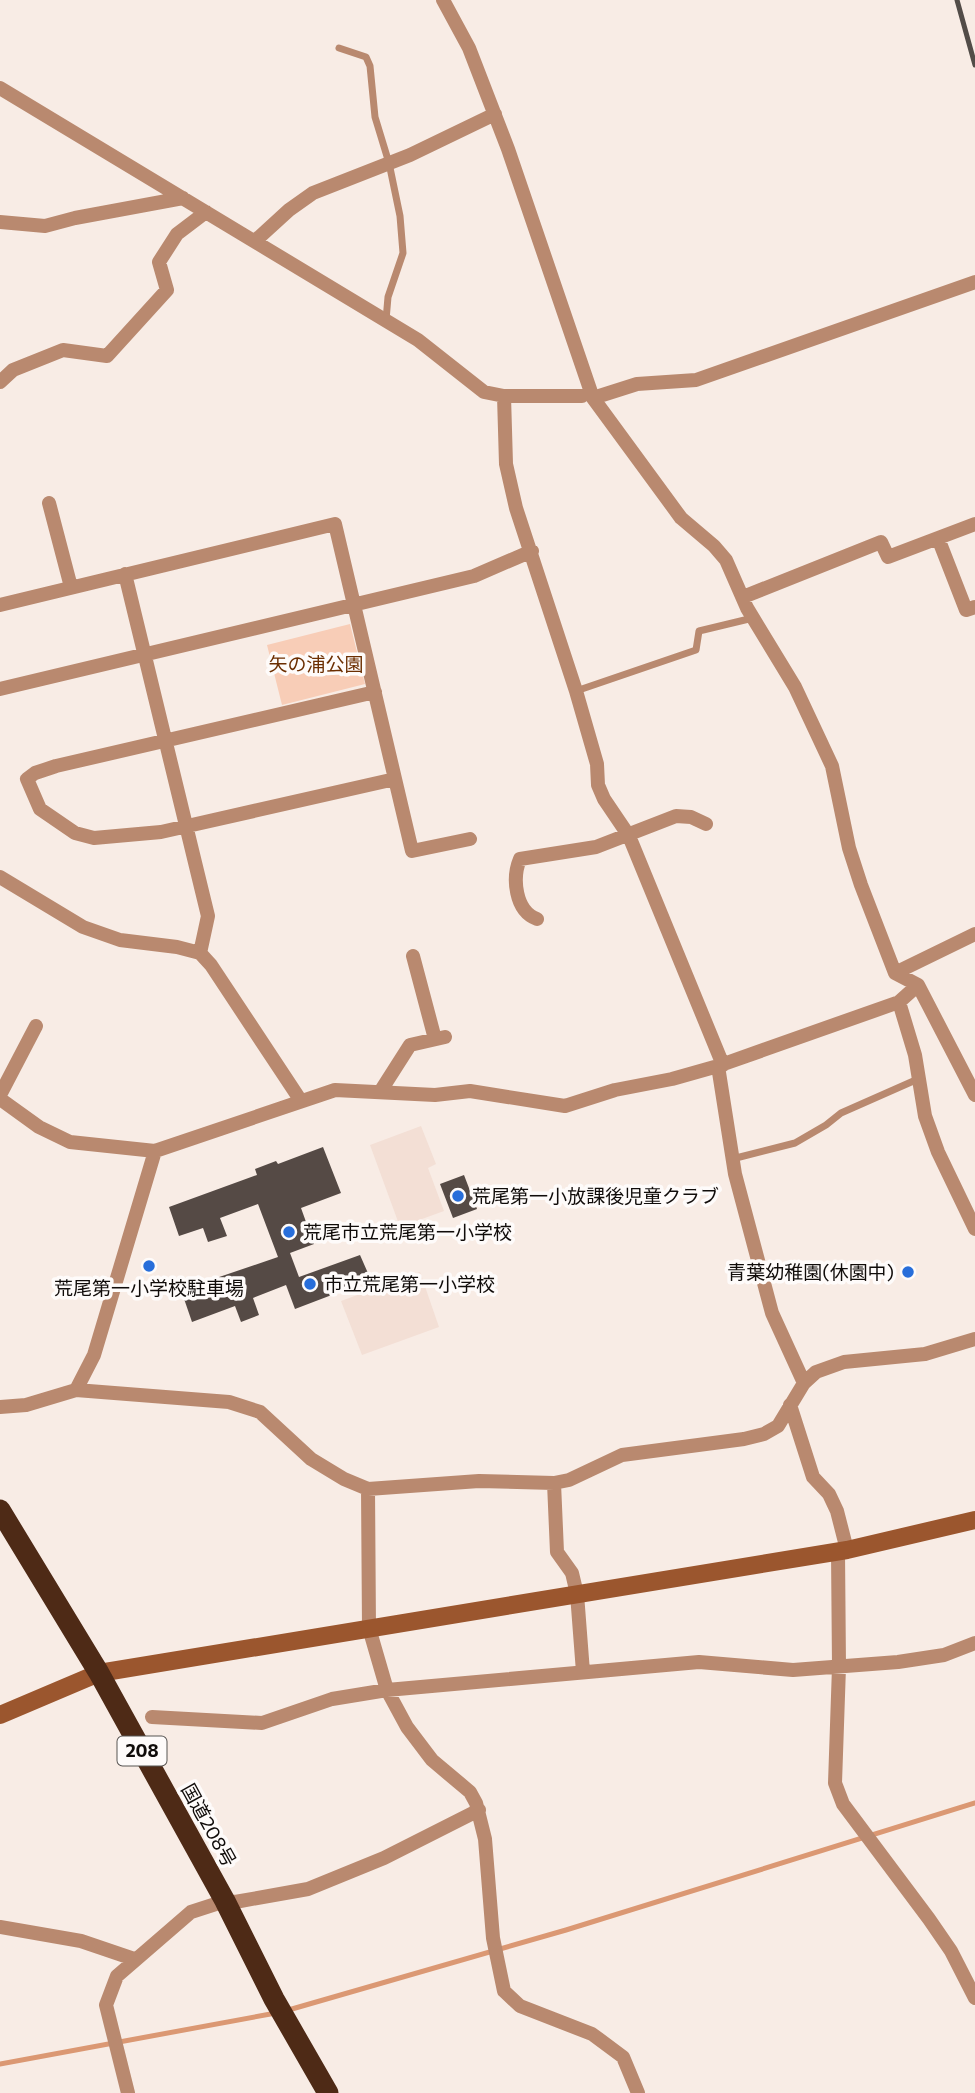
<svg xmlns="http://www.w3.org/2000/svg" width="975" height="2093" viewBox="0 0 975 2093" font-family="Commissioner,'Noto Sans JP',sans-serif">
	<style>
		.built { fill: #f3dfd5 }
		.green { fill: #f8cdb7 }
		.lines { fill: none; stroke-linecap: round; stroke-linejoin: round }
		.stream { stroke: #db9873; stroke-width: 5 }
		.building { fill: #554a45 }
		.lane { stroke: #b9896f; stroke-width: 7 }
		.street { stroke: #b9896f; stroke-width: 14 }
		.secondary { stroke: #9b562e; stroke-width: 18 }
		.highway { stroke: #4e2a16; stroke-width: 21 }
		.rail { stroke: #524c48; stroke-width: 5 }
		.poi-dot { fill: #286eda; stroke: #fefbfa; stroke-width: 2.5 }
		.labels { text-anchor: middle; stroke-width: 7; stroke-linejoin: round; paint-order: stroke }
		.shield { fill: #fefbfa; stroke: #575452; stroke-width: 2 }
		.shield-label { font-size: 18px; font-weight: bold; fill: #100c0a }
		.park-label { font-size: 19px; fill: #6b2e01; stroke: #fefbfa }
		.poi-label { font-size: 19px; fill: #100c0a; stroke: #fefbfa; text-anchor: start }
		.street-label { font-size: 19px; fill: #100c0a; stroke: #fefbfa }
	</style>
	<rect width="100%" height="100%" fill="#f8ece5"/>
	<path class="built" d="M421 1126 436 1164 428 1168 444 1211 400 1227 370 1145Z
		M420 1272 439 1327 362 1355 341 1301Z"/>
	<path class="green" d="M350 624 365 684 282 705 267 645Z"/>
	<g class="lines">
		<path class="stream" d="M285 2011 566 1930 975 1803
			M0 2064 276 2013"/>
	</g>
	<path class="building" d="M323 1147 341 1193 301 1208 314 1244 290 1253 299 1277 360 1255 371 1280 295 1309 286 1285 253 1298 259 1315 241 1322 235 1306 192 1322 181 1290 278 1257 258 1204 220 1218 227 1236 208 1242 203 1228 179 1236 169 1207 257 1175 255 1169 276 1161 278 1164Z
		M464 1175 477 1209 453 1218 440 1184Z"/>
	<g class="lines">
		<path class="lane" d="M339 48 366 57 370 66 375 117 389 163 400 216 403 253 388 297 386 320
			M576 691 696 650 699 631 753 618
			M732 1159 795 1143 826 1125 841 1113 918 1079"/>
		<path class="street" d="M443 0 469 48 508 149 593 398 681 518 714 546 726 560 747 608 795 687 832 766 849 848 861 885 895 973 918 985 975 1095
			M0 88 418 340 484 392 504 396H582
			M0 222 45 226 75 218 183 198
			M255 241 289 210 313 193 410 155 495 114
			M0 382 13 370 63 350 107 356 167 290 159 262 177 234 206 212
			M504 396 506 464 516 508 576 691 597 764 598 785 604 799 629 836 723 1065
			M593 398 637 384 696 380 975 282
			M49 503 71 587
			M938 538 966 610 975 607
			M125 574 208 916 200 953
			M743 597 881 542 888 557 975 524
			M0 605 335 524 412 851 470 839
			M0 689 474 576 532 551
			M375 692 56 766 35 773 27 779 40 809 75 833 94 838 161 832 395 779
			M0 877 83 927 120 940 177 947 200 953 211 965 301 1101
			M537 919C515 911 512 878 520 859L596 847 676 816 691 817 706 824
			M413 956 435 1039
			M895 973 975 934
			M899 1002 915 1055 925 1116 938 1152 975 1229
			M718 1066 735 1174 772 1313 804 1383
			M380 1092 410 1045 445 1037
			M0 1095 36 1026
			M0 1099 39 1127 70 1142 155 1151 335 1090 435 1095 470 1091 565 1106 615 1090 672 1079 718 1066 899 1002 918 985
			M76 1390 229 1402 260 1412 311 1459 344 1479 368 1489 479 1481 554 1483 569 1480 622 1455 744 1439 764 1434 778 1426 804 1383 816 1372 844 1362 925 1354 975 1339
			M790 1405 813 1477 829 1494 837 1511 847 1550
			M0 1407 26 1405 76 1390 94 1355 155 1151
			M554 1483 557 1552 572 1573 577 1594 583 1672
			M368 1489 369 1628 387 1690 407 1727 432 1760 470 1792 476 1803 485 1839 493 1938 504 1991 520 2006 592 2034 623 2057 638 2093
			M838 1552 839 1667 835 1783 843 1804 929 1919 951 1951 975 1998
			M152 1717 262 1723 332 1699 387 1690 699 1662 793 1670 898 1662 944 1655 975 1643
			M0 1927 81 1941 134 1959
			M128 2093 106 2005 117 1976 191 1912 225 1901 235 1902 308 1889 384 1858 479 1810"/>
		<path class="secondary" d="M0 1715 99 1673 847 1550 975 1520"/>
		<path class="highway" d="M0 1510 99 1673 225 1901 274 1999 328 2093"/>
		<path class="rail" d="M957 0 975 65"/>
	</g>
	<g class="poi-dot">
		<circle cx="458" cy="1196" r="7"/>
		<circle cx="289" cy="1232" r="7"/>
		<circle cx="149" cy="1266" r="7"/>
		<circle cx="908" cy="1272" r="7"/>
		<circle cx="310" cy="1284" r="7"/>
	</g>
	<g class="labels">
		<rect class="shield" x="117.5" y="1736.5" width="49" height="29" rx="5"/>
		<g class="shield-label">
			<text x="142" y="1757">208</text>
		</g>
		<g class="park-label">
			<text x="316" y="671">矢の浦公園</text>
		</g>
		<g class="poi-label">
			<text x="472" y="1203">荒尾第一小放課後児童クラブ</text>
			<text x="303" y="1239">荒尾市立荒尾第一小学校</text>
			<text x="894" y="1279" text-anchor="end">青葉幼稚園(休園中)</text>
			<text x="324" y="1291">市立荒尾第一小学校</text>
			<text x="149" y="1295" text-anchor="middle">荒尾第一小学校駐車場</text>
		</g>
		<g class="street-label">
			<text transform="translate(209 1825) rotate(61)" y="7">国道208号</text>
		</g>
	</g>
</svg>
